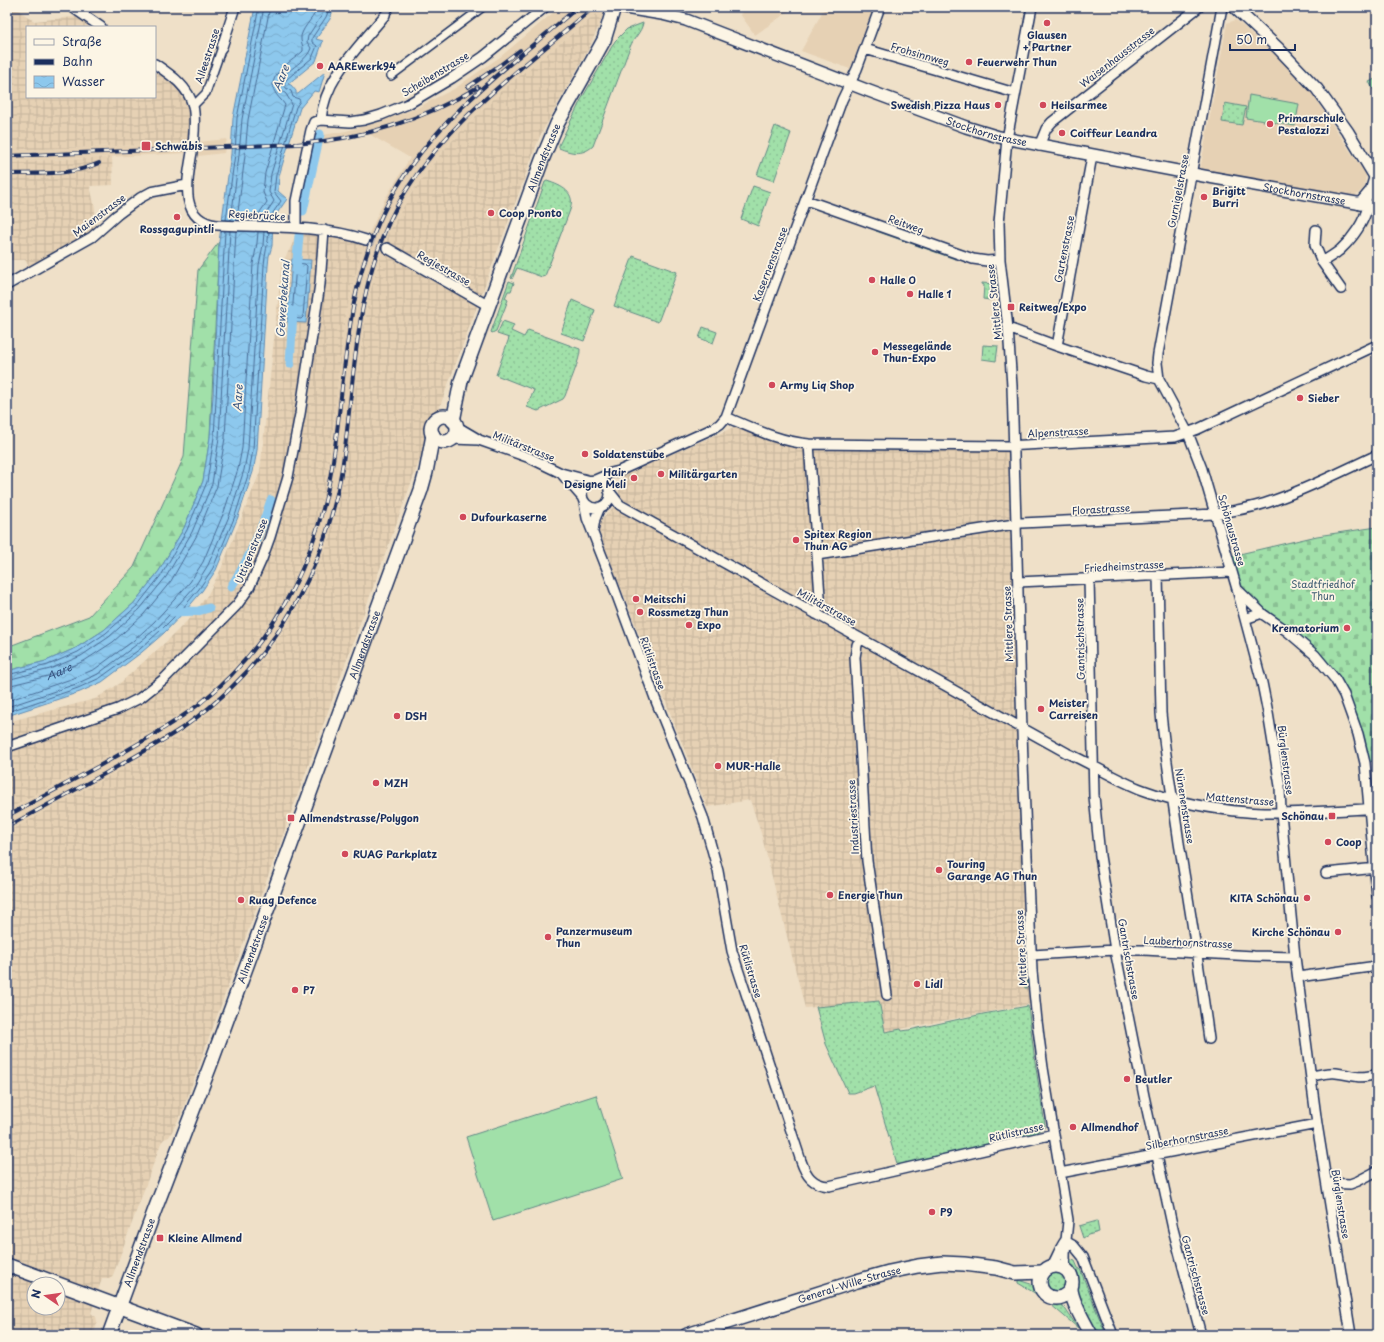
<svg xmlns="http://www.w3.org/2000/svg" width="1384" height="1342" viewBox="0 0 1384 1342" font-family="'Playpen Sans',sans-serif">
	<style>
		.built { fill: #e6d1b4 }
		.industrial { fill: url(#industrial-grid); fill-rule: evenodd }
		.grass { fill: url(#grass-dots); stroke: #5e8884 }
		.forest { fill: url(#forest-firs); stroke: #5e8884 }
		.cemetery { fill: url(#cemetery-stones); stroke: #5e8884 }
		.garden { fill: #a1e0a9; stroke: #5e8884 }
		.water { fill: url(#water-waves); stroke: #5f8bb4 }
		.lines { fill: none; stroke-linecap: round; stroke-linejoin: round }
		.shore { stroke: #496c97; stroke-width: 1 }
		.canal { stroke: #8dc8ed; stroke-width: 9 }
		.minor-tunnel { stroke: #c5bdb3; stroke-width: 9; stroke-dasharray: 9 4.5; stroke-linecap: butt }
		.pedestrian-casing { stroke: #1b2f5e; stroke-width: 10 }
		.minor-casing { stroke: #1b2f5e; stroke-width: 12 }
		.tertiary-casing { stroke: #1b2f5e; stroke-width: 14 }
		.secondary-casing { stroke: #1b2f5e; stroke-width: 16 }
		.pedestrian { stroke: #fcf5e5; stroke-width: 7 }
		.minor { stroke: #fcf5e5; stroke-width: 9 }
		.tertiary { stroke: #fcf5e5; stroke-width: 11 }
		.secondary { stroke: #fcf5e5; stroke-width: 13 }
		.rail-casing { stroke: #1b2f5e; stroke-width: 4 }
		.rail { stroke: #fcf5e5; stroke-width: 2.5; stroke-dasharray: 8; stroke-linecap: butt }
		.poi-dot { fill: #d1495b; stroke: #fcf5e5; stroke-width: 1.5 }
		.labels { text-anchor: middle; stroke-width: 3.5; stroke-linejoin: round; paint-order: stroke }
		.poi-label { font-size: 10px; font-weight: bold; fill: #1b2f5e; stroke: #fcf5e5; text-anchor: start }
		.street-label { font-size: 10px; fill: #1b2f5e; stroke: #fcf5e5 }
		.park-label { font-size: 10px; fill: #3c5b71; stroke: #fcf5e5 }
		.water-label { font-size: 11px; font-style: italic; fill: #385582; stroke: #fcf5e5 }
	</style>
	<defs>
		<pattern id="industrial-grid" width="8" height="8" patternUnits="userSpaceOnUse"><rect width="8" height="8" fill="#e6d1b4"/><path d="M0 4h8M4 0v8" fill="none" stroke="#c5b49d"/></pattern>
		<pattern id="grass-dots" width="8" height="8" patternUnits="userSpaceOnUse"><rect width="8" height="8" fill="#a1e0a9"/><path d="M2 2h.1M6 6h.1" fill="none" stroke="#8ac094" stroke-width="1.8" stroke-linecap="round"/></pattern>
		<pattern id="forest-firs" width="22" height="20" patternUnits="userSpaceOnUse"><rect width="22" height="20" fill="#a1e0a9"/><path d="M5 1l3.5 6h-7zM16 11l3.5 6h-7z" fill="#8ac094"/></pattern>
		<pattern id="cemetery-stones" width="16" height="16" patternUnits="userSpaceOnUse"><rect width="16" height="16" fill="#a1e0a9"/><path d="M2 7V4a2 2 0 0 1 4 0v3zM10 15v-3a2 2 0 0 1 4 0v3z" fill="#8ac094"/></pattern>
		<pattern id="water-waves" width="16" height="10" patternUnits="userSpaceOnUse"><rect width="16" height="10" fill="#8dc8ed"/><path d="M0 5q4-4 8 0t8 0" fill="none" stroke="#79acce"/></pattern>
	</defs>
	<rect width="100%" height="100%" fill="#efe0c8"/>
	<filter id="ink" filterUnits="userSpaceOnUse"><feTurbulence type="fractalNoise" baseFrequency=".025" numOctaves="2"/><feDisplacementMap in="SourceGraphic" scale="8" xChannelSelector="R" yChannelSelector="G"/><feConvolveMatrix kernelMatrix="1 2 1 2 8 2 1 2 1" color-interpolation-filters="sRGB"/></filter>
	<g filter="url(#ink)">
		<path class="built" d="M560 7H607L599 12 502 90 462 130 442 152 414 189 387 235 368 299 339 500 325 550 309 585 287 625 257 666 224 700 187 730 118 771 7 832V810L157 729 169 721 207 692 274 617 291 588 302 564 324 495 331 446 345 316 358 265 366 240 385 199 410 158 369 134 321 145 323 135 346 131 379 122 417 108 434 99 454 89 500 57Z
			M749 7H795L755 35 740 14Z
			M825 7H874L850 69 801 51Z
			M1236 20 1302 79 1366 175 1364 188 1355 196 1200 170 1227 23Z
			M227 139 224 153 198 156 187 153 7 162V147L19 146V150L188 143Z"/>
		<path class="industrial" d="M7 7H14L34 21 84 16 101 27H27V97H155V64L168 73 193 106 188 143 18 150 19 146 7 147Z
			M599 12 604 14 590 46 540 136 439 409 427 421 425 428 426 440 425 445 181 1115 169 1137 164 1139 161 1143 112 1278H102L91 1313 96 1317 97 1321 94 1335H7V832L118 771 187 730 224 700 257 666 274 644 287 625 309 585 325 550 339 500 368 299 387 235 414 189 442 152 462 130 502 90ZM34 1284H58V1308H34Z
			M112 157 113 185 90 186 95 208 96 234 32 272 25 260H7V162Z
			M304 229 366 240 358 265 345 316 331 446 324 495 310 543 291 588 274 617 254 643 240 660 207 692 169 721 157 729 7 810V722L95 699 119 684 168 640 192 616 208 594 221 569 260 472 282 263 292 245 295 236Z
			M741 424 781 439 1014 445 1035 1003 885 1032 879 1001 805 1008 761 833 750 800 707 807 596 524 619 502V477Z"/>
		<path class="grass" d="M643 23C641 33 634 37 630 47L593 146C582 156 571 153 559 148V145L581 100 615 41 627 29Z
			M1225 103 1246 107 1242 125 1222 122Z
			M775 126 791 133 774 181 757 175Z
			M547 181C562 186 576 192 570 210L545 276 542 277 517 268 512 279 511 278 545 182Z
			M753 186 770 192 758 226 741 219Z
			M876 229 958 258 955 259 876 231Z
			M633 256 677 272 658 322 614 306Z
			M993 276H995L997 287 990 286V300L983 299 984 285 982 284V283L994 284Z
			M509 281 514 283 511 291H508L505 298 508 300 496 331 492 333 491 332Z
			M572 300 595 310 584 341 561 333Z
			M503 321 514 325 511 331 524 337 528 330 580 349C581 358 568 387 565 396L563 399 538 411 527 407 534 390 496 375 509 338 497 334Z
			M703 327 717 332 713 343 699 338Z
			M983 345 998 346 996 361 982 359Z
			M1021 964H1025L1026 966 1027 988H1025L1024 983 1026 982 1025 976H1023Z
			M879 1001 885 1032 901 1029 902 1031 909 1030 983 1014 1028 1006 1035 1062 1045 1125 1044 1128 1037 1131 1038 1134 898 1167 874 1086 854 1093H848L826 1044 816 1007Z
			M1097 1221 1099 1232 1088 1235 1083 1238 1079 1226Z
			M1068 1259 1075 1261 1078 1268 1080 1269 1106 1335H1098L1077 1302 1076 1280 1074 1274 1070 1268Z
			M1045 1282a11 11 0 1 1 22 0a11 11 0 1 1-22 0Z
			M1018 1280 1034 1285 1044 1298 1048 1300 1058 1303 1064 1307 1078 1328 1043 1298 1018 1283Z"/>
		<path class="forest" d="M219 242 210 437 203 481 184 528 159 571 134 603 104 630 76 648 46 661 7 671V647L89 616 134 567 184 457 198 270Z"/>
		<path class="cemetery" d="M1377 527V760L1365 763 1335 679 1237 589 1231 556 1317 536Z"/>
		<path class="garden" d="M1377 78V95L1369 82Z
			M1249 95 1299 104 1295 126 1246 118Z
			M596 1095 623 1179 493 1221 466 1137Z"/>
		<path class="water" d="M255 7H300V11L302 7H334L330 19 316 39 323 41 316 61 288 84 291 85 296 91V94H298L325 72 319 92 314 91 300 108 284 159 279 176 278 191 287 199 273 219 272 246 269 256 268 266 257 450 253 472 238 517 216 570 202 591 186 610 164 633 142 652 102 682 80 692 7 716V671L46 661 76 648 104 630 134 603 159 571 184 528 203 481 210 437 213 396 219 242 231 154 233 118Z
			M292 259 311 260 306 323 287 322Z"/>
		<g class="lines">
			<g class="shore">
				<path d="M226 220 235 154 237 118 259 7"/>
				<path d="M231 220 239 155 242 119 264 7"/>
				<path d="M237 220 245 155 248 120 270 7"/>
				<path d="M258 221 260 212 267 202 263 192 265 173 285 105C282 100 276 96 274 90 268 73 293 61 303 51 304 46 300 42 301 36 304 25 315 17 318 7"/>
				<path d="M264 221 265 215 274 201 269 192 271 174 292 104 286 94 281 90C274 73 306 65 311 48L307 42 308 36 322 15 324 7"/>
				<path d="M269 221 270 217 281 201 274 192 276 175 296 107 300 101 299 99 293 97 291 91 286 88 284 83 287 79 312 58 317 46 312 42V38L326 17 330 7"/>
				<path d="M297 263 305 264 307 266 303 317 301 319 293 318 292 316 296 265Z"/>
				<path d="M7 675 48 665 78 652 106 633 137 606 162 574 187 530 207 482 214 437 225 231"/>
				<path d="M7 680 50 669 81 656 109 637 140 609 166 577 192 532 212 484 219 438 230 231"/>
				<path id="s1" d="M7 686 52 675 84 661 113 642 144 614 171 581 197 535 217 486 225 438 236 231"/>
				<path d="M7 701 74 678 95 669 133 641 154 622 174 600 190 582 203 562 224 512 238 469 242 448 253 264 257 243 258 232"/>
				<path d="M7 707 76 684 98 674 136 645 158 627 179 604 195 586 208 565 230 514 244 470 248 449 259 265 263 245 264 232"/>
				<path d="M7 712 78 688 100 678 140 649 161 630 183 608 199 589 213 568 235 516 249 472 253 450 264 265C265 253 268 244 269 232"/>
			</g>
			<path class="canal" d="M303 211 320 134
				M296 271 299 236
				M290 364 293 311
				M231 587C249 560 261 531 271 500
				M173 612 198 611 209 608"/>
			<path class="minor-tunnel" d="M366 240 387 248"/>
			<g class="pedestrian-casing">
				<path id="pedestrian" d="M385 15 390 7
					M391 76 483 7
					M193 106 206 93 222 47"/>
			</g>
			<g class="minor-casing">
				<path id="minor" d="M72 7 101 27
					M1032 7 1007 139 999 223 1000 260 1008 328 1012 386 1023 764 1032 971 1037 1021 1043 1068 1068 1220C1067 1236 1063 1254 1066 1270
					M1222 7 1158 354 1157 363 1159 379 1188 433 1202 469 1237 589 1262 683 1268 713 1280 786 1281 813 1295 957 1317 1124 1351 1335
					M222 47 235 7
					M865 49 1015 93
					M155 64C171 75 188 86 193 106 196 119 194 133 193 146 189 174 175 220 217 225 264 227 322 225 366 240
					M321 120C324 78 360 46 385 15
					M1039 146 1046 129 1052 122 1199 7
					M806 200 973 259 987 261 1000 260
					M296 228V201L311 130 314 122 321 120 350 122 364 120 381 115 408 104 452 78 483 57 545 7
					M1316 230 1315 245 1322 262 1341 289
					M387 248 489 306
					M1322 262C1328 258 1336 254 1341 249 1353 238 1365 221 1368 205
					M7 285 92 237 117 215 140 198 151 192 187 185
					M1008 328 1057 346 1146 376 1159 379
					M1057 346 1092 156
					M726 417C752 428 780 442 809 444L1007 446 1175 437 1184 434 1198 429 1377 345
					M456 426 478 439
					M452 439 479 440 530 458 561 473 591 481
					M809 444 820 596V603L816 614
					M561 473 582 497
					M595 480 611 473 619 471 714 428 720 424 726 417 842 100 857 69 880 7
					M582 494a14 14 0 1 1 28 0a14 14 0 1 1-28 0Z
					M609 491 620 505 1067 753C1092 764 1116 780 1143 790 1176 802 1211 809 1247 812 1267 814 1287 813 1307 812 1331 811 1354 810 1377 808
					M584 502 587 518 609 574 656 701 703 817 718 871 732 951 801 1161C806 1175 812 1185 829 1186L1054 1134
					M593 531 595 519 600 507
					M817 555 1021 523 1215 514C1233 511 1252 508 1269 502 1306 490 1342 471 1377 455
					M1158 575 1161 713C1165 756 1173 799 1179 843 1190 908 1200 973 1209 1039
					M1089 579 1094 796 1100 856 1115 950 1144 1096 1173 1229 1201 1335
					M1018 582 1232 572
					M1237 589 1264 615 1287 631 1315 655 1335 679 1344 695 1358 734 1365 763 1377 896
					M1245 619 1262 613
					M860 638 857 645 855 657 867 861 887 995
					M7 747 118 709 140 698 164 679 237 605 249 588 262 559 270 537 288 477 300 414 320 284 324 230
					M1326 873 1377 868
					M1032 955 1115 950H1144L1254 956 1295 957
					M1298 977 1377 966
					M1311 1076C1319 1075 1328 1072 1336 1073 1354 1075 1357 1080 1377 1074
					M1060 1173 1317 1124
					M1327 1183 1350 1184 1358 1181 1377 1171
					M1065 1241 1074 1246 1083 1257 1113 1335
					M1051 1267C1057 1258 1059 1249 1065 1241"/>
			</g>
			<g class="tertiary-casing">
				<g id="tertiary">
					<path id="s2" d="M619 7 662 14 686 20 869 91 966 127 999 137 1209 177 1368 205 1377 210"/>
					<path d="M1234 7 1278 48 1317 89 1348 132 1377 180"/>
					<path d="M1360 204 1371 191 1375 178"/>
				</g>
			</g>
			<g class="secondary-casing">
				<g id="secondary">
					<circle cx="444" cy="429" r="13"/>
					<path id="s3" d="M453 421 461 381 542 160 557 124 604 40 614 7"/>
					<path d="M7 1265 196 1335"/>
					<circle cx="1056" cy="1282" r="16"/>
					<path d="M1071 1290C1073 1304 1084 1322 1091 1335"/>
					<path id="s4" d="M109 1335 154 1212 210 1066 421 490 426 472 433 435"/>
					<path id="s5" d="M687 1335 857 1281 889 1272 918 1266 942 1263 964 1264 996 1268 1015 1273 1043 1272"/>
				</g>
			</g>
			<use href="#pedestrian" class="pedestrian"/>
			<use href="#minor" class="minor"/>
			<use href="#tertiary" class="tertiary"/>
			<use href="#secondary" class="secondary"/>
			<g class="rail-casing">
				<path id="rail" d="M468 87 500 65 520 50
					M7 156 297 144C361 139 423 120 478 87
					M7 174C39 173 70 176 99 163
					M7 816C38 799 69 782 99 766 133 747 167 728 198 705 280 640 322 548 335 447 346 365 347 287 384 211 426 124 507 68 578 7
					M7 827C40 809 73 791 106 773 134 757 162 742 188 724 281 657 331 559 345 448 355 366 357 282 396 208 441 124 523 68 594 7"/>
			</g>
			<use href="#rail" class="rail"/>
		</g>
	</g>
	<g class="poi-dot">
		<circle cx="1047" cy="23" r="4"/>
		<circle cx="969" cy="62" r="4"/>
		<circle cx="320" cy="66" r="4"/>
		<circle cx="998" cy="105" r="4"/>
		<circle cx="1043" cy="105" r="4"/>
		<circle cx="1270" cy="124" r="4"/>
		<circle cx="1062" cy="133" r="4"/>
		<rect x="141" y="141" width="10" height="10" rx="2"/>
		<circle cx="1204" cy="197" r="4"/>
		<circle cx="491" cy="213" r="4"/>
		<circle cx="177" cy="217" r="4"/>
		<circle cx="872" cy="280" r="4"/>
		<circle cx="910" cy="294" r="4"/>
		<rect x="1007" y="303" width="8" height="8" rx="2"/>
		<circle cx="875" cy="352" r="4"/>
		<circle cx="772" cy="385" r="4"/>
		<circle cx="1300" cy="398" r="4"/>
		<circle cx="585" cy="454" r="4"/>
		<circle cx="661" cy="474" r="4"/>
		<circle cx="634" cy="478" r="4"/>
		<circle cx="463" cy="517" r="4"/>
		<circle cx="796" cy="540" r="4"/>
		<circle cx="636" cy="599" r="4"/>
		<circle cx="640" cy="612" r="4"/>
		<circle cx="689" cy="625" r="4"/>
		<circle cx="1347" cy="628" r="4"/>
		<circle cx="1041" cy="709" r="4"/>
		<circle cx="397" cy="716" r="4"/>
		<circle cx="718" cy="766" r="4"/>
		<circle cx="376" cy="783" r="4"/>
		<rect x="1328" y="812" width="8" height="8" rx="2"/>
		<rect x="287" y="814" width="8" height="8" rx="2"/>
		<circle cx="1328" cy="842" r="4"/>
		<circle cx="345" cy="854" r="4"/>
		<circle cx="939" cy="870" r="4"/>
		<circle cx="830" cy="895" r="4"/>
		<circle cx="1307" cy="898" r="4"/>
		<circle cx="241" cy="900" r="4"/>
		<circle cx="1338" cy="932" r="4"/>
		<circle cx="548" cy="937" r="4"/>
		<circle cx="917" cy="984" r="4"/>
		<circle cx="295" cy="990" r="4"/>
		<circle cx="1127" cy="1079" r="4"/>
		<circle cx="1073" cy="1127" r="4"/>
		<circle cx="932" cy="1212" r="4"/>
		<rect x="156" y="1234" width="8" height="8" rx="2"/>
	</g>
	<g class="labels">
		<g class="poi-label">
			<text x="1047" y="39" text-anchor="middle">Glausen<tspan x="1047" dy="12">+ Partner</tspan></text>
			<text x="977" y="66">Feuerwehr Thun</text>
			<text x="328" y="70">AAREwerk94</text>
			<text x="990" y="109" text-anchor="end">Swedish Pizza Haus</text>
			<text x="1051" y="109">Heilsarmee</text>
			<text x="1278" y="122">Primarschule<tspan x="1278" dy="12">Pestalozzi</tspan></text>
			<text x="1070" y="137">Coiffeur Leandra</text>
			<text x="155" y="150">Schwäbis</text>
			<text x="1212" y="195">Brigitt<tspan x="1212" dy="12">Burri</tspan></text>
			<text x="499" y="217">Coop Pronto</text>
			<text x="177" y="233" text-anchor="middle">Rossgagupintli</text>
			<text x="880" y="284">Halle 0</text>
			<text x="918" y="298">Halle 1</text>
			<text x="1019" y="311">Reitweg/Expo</text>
			<text x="883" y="350">Messegelände<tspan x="883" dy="12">Thun-Expo</tspan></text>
			<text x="780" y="389">Army Liq Shop</text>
			<text x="1308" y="402">Sieber</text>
			<text x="593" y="458">Soldatenstube</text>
			<text x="626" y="476" text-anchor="end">Hair<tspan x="626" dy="12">Designe Meli</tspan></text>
			<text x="669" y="478">Militärgarten</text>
			<text x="471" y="521">Dufourkaserne</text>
			<text x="804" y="538">Spitex Region<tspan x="804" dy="12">Thun AG</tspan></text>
			<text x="644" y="603">Meitschi</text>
			<text x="648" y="616">Rossmetzg Thun</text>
			<text x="697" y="629">Expo</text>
			<text x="1339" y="632" text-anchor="end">Krematorium</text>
			<text x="1049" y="707">Meister<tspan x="1049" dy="12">Carreisen</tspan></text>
			<text x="405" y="720">DSH</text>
			<text x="726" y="770">MUR-Halle</text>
			<text x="384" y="787">MZH</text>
			<text x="1324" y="820" text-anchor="end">Schönau</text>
			<text x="299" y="822">Allmendstrasse/Polygon</text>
			<text x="1336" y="846">Coop</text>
			<text x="353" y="858">RUAG Parkplatz</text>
			<text x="947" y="868">Touring<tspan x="947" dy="12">Garange AG Thun</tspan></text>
			<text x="838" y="899">Energie Thun</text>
			<text x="1299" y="902" text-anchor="end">KITA Schönau</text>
			<text x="249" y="904">Ruag Defence</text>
			<text x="556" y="935">Panzermuseum<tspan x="556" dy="12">Thun</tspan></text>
			<text x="1330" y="936" text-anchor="end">Kirche Schönau</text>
			<text x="925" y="988">Lidl</text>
			<text x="303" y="994">P7</text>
			<text x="1135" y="1083">Beutler</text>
			<text x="1081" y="1131">Allmendhof</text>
			<text x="940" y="1216">P9</text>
			<text x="168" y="1242">Kleine Allmend</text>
		</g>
		<g class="street-label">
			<text transform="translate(920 54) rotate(16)" y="4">Frohsinnweg</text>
			<text transform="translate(207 56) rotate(-72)" y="4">Alleestrasse</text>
			<text transform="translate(1117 57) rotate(-38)" y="4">Waisenhausstrasse</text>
			<text transform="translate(435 74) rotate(-31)" y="4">Scheibenstrasse</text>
			<text dy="4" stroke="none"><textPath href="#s2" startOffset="389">Stockhornstrasse</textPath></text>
			<text dy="4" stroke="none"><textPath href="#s3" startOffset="279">Allmendstrasse</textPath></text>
			<text transform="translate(1178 191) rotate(-79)" y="4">Gurnigelstrasse</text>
			<text dy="4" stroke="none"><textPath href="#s2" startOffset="713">Stockhornstrasse</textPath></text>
			<text transform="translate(99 215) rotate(-37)" y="4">Maienstrasse</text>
			<text transform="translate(257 215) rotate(3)" y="4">Regiebrücke</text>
			<text transform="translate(906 224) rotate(20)" y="4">Reitweg</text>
			<text transform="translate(1064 249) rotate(-79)" y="4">Gartenstrasse</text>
			<text transform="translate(770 264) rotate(-69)" y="4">Kasernenstrasse</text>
			<text transform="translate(444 268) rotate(30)" y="4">Regiestrasse</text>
			<text transform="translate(994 302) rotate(-96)" y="4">Mittlere Strasse</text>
			<text transform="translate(1058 432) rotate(-3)" y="4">Alpenstrasse</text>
			<text transform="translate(524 446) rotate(22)" y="4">Militärstrasse</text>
			<text transform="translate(1101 509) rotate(-3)" y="4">Florastrasse</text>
			<text transform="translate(1232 530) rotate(74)" y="4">Schönaustrasse</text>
			<text transform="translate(251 551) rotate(-68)" y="4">Uttigenstrasse</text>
			<text transform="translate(1124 566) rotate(-3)" y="4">Friedheimstrasse</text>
			<text transform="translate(827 607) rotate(29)" y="4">Militärstrasse</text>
			<text transform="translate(1008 624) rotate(-92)" y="4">Mittlere Strasse</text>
			<text transform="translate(1080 639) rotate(-91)" y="4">Gantrischstrasse</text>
			<text dy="4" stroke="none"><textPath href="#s4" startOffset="736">Allmendstrasse</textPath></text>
			<text transform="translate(653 663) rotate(70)" y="4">Rütlistrasse</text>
			<text transform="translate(1286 760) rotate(83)" y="4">Bürglenstrasse</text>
			<text transform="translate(1240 799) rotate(5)" y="4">Mattenstrasse</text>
			<text transform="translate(1185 806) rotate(81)" y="4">Nünenenstrasse</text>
			<text transform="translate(853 817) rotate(-93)" y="4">Industriestrasse</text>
			<text transform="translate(1188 942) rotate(3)" y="4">Lauberhornstrasse</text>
			<text transform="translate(1021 948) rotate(-93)" y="4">Mittlere Strasse</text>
			<text dy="4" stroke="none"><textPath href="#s4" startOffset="412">Allmendstrasse</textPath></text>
			<text transform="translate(1129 959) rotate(80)" y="4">Gantrischstrasse</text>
			<text transform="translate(751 971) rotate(73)" y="4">Rütlistrasse</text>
			<text transform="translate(1016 1132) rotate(-13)" y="4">Rütlistrasse</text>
			<text transform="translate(1187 1138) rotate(-11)" y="4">Silberhornstrasse</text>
			<text transform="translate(1341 1204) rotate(81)" y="4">Bürglenstrasse</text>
			<text dy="4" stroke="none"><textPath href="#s4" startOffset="88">Allmendstrasse</textPath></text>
			<text transform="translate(1196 1275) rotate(75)" y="4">Gantrischstrasse</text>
			<text dy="4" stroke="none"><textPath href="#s5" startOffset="170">General-Wille-Strasse</textPath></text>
		</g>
		<g class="park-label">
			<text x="1323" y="588">Stadtfriedhof<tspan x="1323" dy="12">Thun</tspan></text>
		</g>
		<g class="water-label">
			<text transform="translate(281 78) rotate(-69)" y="4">Aare</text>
			<text transform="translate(283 299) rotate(-86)" y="4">Gewerbekanal</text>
			<text transform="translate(238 398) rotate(-87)" y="4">Aare</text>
			<text dy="4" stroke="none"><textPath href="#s1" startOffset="54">Aare</textPath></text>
		</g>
	</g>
	<rect width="1384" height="1342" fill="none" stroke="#fcf5e5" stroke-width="24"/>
	<rect x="12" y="12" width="1360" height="1318" fill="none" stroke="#1b2f5e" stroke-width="1.5" filter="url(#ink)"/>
	<rect x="26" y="26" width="130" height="72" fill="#fcf5e5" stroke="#a2a6af"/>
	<rect x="34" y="39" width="20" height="6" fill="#fcf5e5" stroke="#a2a6af"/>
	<text x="62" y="46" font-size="12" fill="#1b2f5e">Straße</text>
	<rect x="34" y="59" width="20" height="6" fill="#1b2f5e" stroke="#a2a6af"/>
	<text x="62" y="66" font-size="12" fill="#1b2f5e">Bahn</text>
	<rect x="34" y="76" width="20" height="12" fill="url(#water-waves)" stroke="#a2a6af"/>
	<text x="62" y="86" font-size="12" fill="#1b2f5e">Wasser</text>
	<g transform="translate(46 1296) rotate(283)"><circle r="19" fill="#fcf5e5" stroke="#a2a6af"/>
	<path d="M0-3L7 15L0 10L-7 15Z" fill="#d1495b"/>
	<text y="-6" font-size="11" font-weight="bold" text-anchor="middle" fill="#1b2f5e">N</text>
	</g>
	<path d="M1230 44v6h65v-6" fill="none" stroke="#1b2f5e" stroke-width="2"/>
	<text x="1236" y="44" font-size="12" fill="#1b2f5e" stroke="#fcf5e5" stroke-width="3" paint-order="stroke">50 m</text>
</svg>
